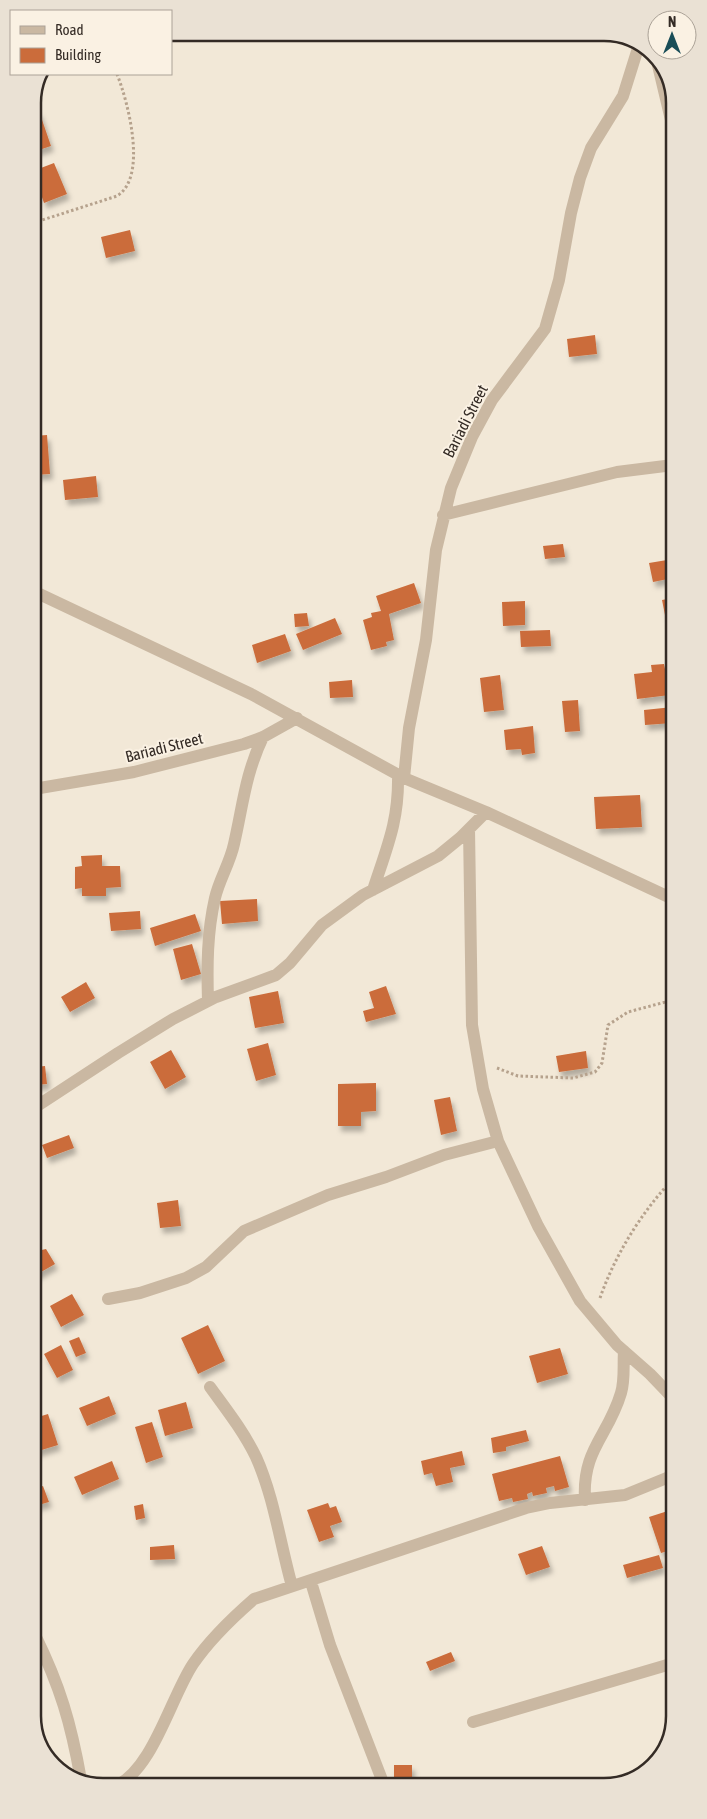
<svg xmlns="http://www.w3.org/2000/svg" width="707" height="1819" viewBox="0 0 707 1819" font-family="'Asap Condensed',sans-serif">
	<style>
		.building { fill: #cb6c3b; filter: url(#shadow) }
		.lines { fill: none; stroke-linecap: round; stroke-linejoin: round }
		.path { stroke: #b6a28d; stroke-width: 3; stroke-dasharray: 2.5 2.5; stroke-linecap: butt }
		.street { stroke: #cab8a2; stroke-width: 12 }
		.labels { text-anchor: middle; stroke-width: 4; stroke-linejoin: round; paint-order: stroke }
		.street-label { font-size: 16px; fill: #342b25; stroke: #faf1e3 }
		.rim { fill: none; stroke: #342b25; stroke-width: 2.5 }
	</style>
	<defs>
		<filter id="shadow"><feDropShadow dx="3" dy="5.5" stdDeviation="2.5" flood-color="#0004"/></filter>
	</defs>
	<rect width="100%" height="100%" fill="#f2e8d7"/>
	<path class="building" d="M39 111 51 146 33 152V113Z
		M54 163 67 194 44 203 33 171Z
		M130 230 135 251 106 258 101 237Z
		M595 335 597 354 569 357 567 339Z
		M47 435 50 474 33 475V436Z
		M96 476 98 497 65 500 63 480Z
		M563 544 565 557 545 559 543 546Z
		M673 559V578L653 582 649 563Z
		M414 583 421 603 389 614 394 640 386 642 387 646 371 650 363 620 372 617 371 613 381 611 376 596Z
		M673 598V619L666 620 662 600Z
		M525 601V625L503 626 502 602Z
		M307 613 309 626 295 627 294 614Z
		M335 618 342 634 303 650 296 634Z
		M550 630 551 646 521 647 520 631Z
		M285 634 291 651 257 663 252 645Z
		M664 664 670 695 637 699 634 674 652 672 651 665Z
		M500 675 504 710 484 712 480 678Z
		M352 680 353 697 330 698 329 682Z
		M578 700 580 731 565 732 562 701Z
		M673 707V723L645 725 644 710Z
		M533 726 535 753 522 755 521 749 506 750 504 730Z
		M640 795 642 827 596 829 594 797Z
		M667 816H673V848H668Z
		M102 855V866H120L121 887 106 888V896H82V888L75 889V867L82 866 81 856Z
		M257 899 258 921 222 924 220 901Z
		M140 911 141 929 111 931 109 913Z
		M195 914 201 931 155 946 150 928Z
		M192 944 201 974 181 980 173 949Z
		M86 982 95 998 70 1012 61 997Z
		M386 986 396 1014 366 1022 363 1011 374 1008 369 992Z
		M278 991 284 1023 255 1028 249 997Z
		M268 1043 276 1075 256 1081 247 1049Z
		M171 1050 186 1077 165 1089 150 1062Z
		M586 1051 588 1068 559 1072 556 1056Z
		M45 1066 47 1084 34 1085 35 1067Z
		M376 1083V1111L361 1112V1126H338V1084Z
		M450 1097 457 1131 441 1135 434 1100Z
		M69 1135 74 1148 47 1158 42 1145Z
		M178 1200 181 1226 160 1228 157 1203Z
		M34 1247 37 1251 46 1249 55 1264 34 1276Z
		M72 1294 84 1315 61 1327 50 1306Z
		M208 1325 225 1361 198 1374 181 1338Z
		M79 1337 86 1353 76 1357 69 1341Z
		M61 1345 73 1370 57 1378 44 1354Z
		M560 1348 568 1374 537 1383 529 1356Z
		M109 1396 116 1414 87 1426 79 1408Z
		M186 1402 193 1428 165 1436 158 1410Z
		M48 1414 58 1445 35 1452V1418Z
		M152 1422 163 1457 146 1463 135 1427Z
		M526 1430 529 1441 506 1447V1451L493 1453 491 1438Z
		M462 1451 465 1465 450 1468 453 1482 436 1486 432 1473 424 1475 421 1461Z
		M560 1456 569 1487 555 1491 554 1486 546 1488 547 1493 533 1496 532 1492 527 1494 528 1499 513 1502 512 1498 499 1501 492 1474Z
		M112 1461 119 1479 82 1495 74 1477Z
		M43 1486 49 1502 35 1506V1489Z
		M328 1503 330 1508 336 1506 342 1522 330 1526 334 1537 319 1542 307 1510Z
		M143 1504 145 1518 136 1520 134 1506Z
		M674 1509V1549L661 1553 649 1517Z
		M174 1545 175 1559 150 1560V1547Z
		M542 1546 550 1567 526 1575 518 1554Z
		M659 1555 663 1568 627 1578 623 1565Z
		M451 1652 455 1661 430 1671 426 1662Z
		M394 1765H412V1778H394Z"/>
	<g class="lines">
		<path class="path" d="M33 223 117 196C148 177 128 102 117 74
			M497 1068 518 1076 573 1078 595 1072 602 1063 608 1025 628 1012 673 1000
			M600 1298C615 1255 642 1211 674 1178"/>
		<path class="street" d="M657 61 672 124
			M443 515 617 472 673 465
			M33 591 251 694 404 778 486 812 673 899
			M404 778 409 728 426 640 436 550 451 488 472 437 492 400 545 329 559 280 571 213 580 178 591 148 623 96 639 45
			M34 789 134 772 244 744 263 737 297 718
			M469 829 472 1025 483 1089 498 1141 538 1226 580 1301 617 1345 650 1374 674 1399
			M373 890C387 847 399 821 398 775
			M208 1001C207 966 207 933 215 898 219 880 230 863 234 844 243 805 245 775 263 737
			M34 1108 118 1053 173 1019 216 997 276 975 290 963 322 925 363 895 438 856 460 838 486 812
			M108 1299 140 1293 186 1278 206 1267 244 1231 328 1195 386 1177 444 1155 498 1141
			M210 1387C226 1409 244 1432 256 1457 274 1497 280 1543 292 1586
			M585 1500C582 1449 608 1437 621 1393 625 1380 623 1365 624 1351
			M311 1582 330 1645 384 1785
			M35 1635C60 1686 71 1723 81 1780
			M473 1722 674 1663
			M116 1786C153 1769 171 1697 193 1664 210 1639 231 1619 254 1599L526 1508 550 1503 625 1495 674 1475"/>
	</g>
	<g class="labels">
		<g class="street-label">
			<text transform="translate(465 421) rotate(-63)" y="6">Bariadi Street</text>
			<text transform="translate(164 747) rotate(-14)" y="6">Bariadi Street</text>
		</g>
	</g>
	<path d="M0 0H707V1819H0ZM103 41H604A62 62 0 0 1 666 103V1716A62 62 0 0 1 604 1778H103A62 62 0 0 1 41 1716V103A62 62 0 0 1 103 41Z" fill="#eae1d4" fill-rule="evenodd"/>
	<path class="rim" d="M103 41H604A62 62 0 0 1 666 103V1716A62 62 0 0 1 604 1778H103A62 62 0 0 1 41 1716V103A62 62 0 0 1 103 41Z"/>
	<rect x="10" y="10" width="162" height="65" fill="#faf1e3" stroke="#aba297"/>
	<rect x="20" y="26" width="25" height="8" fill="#cab8a2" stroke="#aba297"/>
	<text x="55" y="35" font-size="15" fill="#342b25">Road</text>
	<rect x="20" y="48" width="25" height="15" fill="#cb6c3b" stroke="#aba297"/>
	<text x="55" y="60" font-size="15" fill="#342b25">Building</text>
	<g transform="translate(672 35)"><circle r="24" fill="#faf1e3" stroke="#aba297"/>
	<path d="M0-4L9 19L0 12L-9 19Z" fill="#194d57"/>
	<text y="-8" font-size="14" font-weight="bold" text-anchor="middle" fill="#342b25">N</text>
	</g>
</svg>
